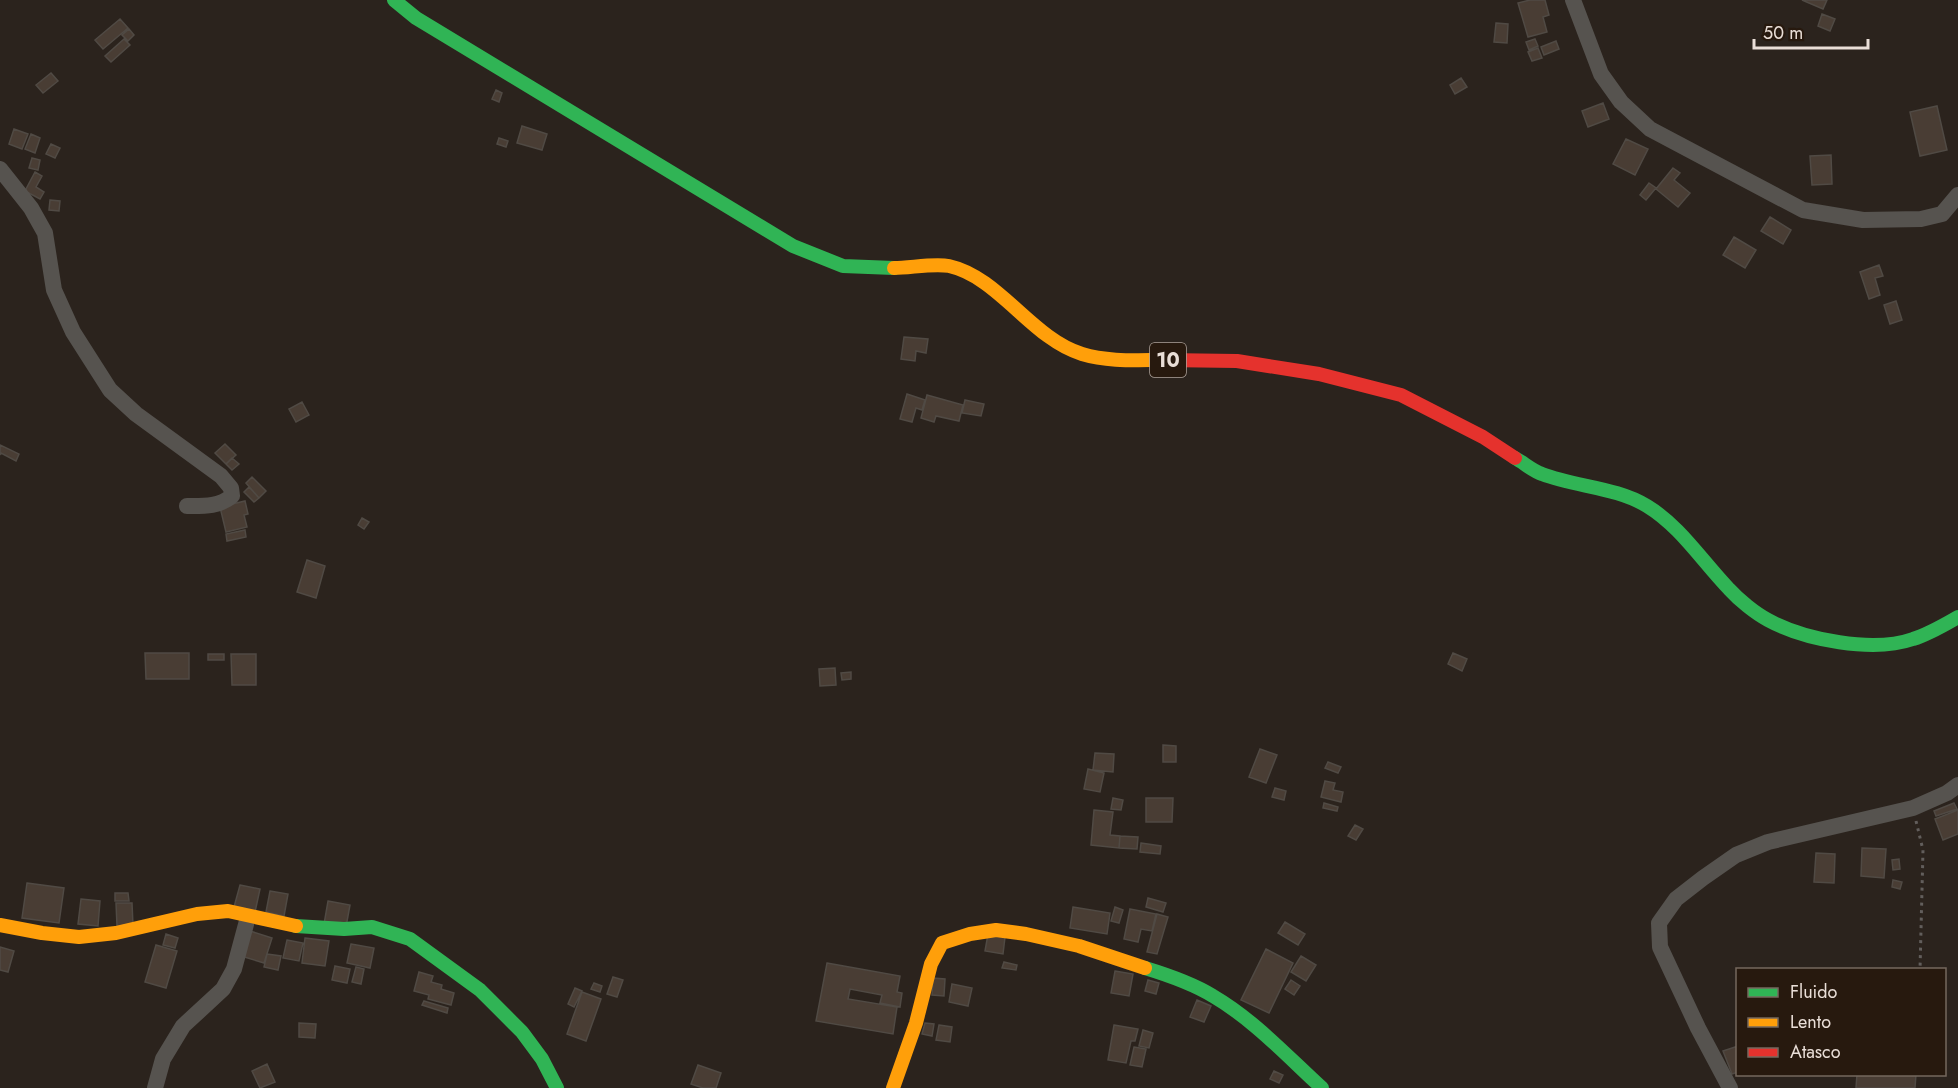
<svg xmlns="http://www.w3.org/2000/svg" width="1958" height="1088" viewBox="0 0 1958 1088" font-family="Jost,sans-serif">
	<style>
		.building { fill: #493d34; stroke: #504a44; stroke-width: 1.5 }
		.lines { fill: none; stroke-linecap: round; stroke-linejoin: round }
		.path { stroke: #625e5c; stroke-width: 3; stroke-dasharray: 3 4.5; stroke-linecap: butt }
		.street { stroke: #56534f; stroke-width: 16 }
		.fast { stroke: #30b455; stroke-width: 14 }
		.slow { stroke: #ff9f0a; stroke-width: 14 }
		.jam { stroke: #e5322d; stroke-width: 14 }
		.labels { text-anchor: middle; stroke-width: 5; stroke-linejoin: round; paint-order: stroke }
		.shield { fill: #27190e; stroke: #afa39b; stroke-width: 1.5 }
		.shield-label { font-size: 20px; font-weight: bold; fill: #e9ded7 }
	</style>
	<rect width="100%" height="100%" fill="#2b231d"/>
	<path class="building" d="M1530 0H1545L1549 15 1543 17 1547 32 1528 37 1518 3Z
		M1802 0H1827L1823 9Z
		M1822 14 1835 19 1830 31 1818 26Z
		M120 19 128 28 103 49 95 40Z
		M1496 23 1508 24 1507 43 1494 42Z
		M129 29 134 35 128 41 122 35Z
		M124 39 130 45 111 62 105 56Z
		M1535 39 1538 46 1529 50 1526 42Z
		M1556 41 1559 49 1544 55 1541 47Z
		M1538 48 1542 58 1532 61 1528 52Z
		M51 73 58 81 43 93 36 85Z
		M1461 78 1467 87 1455 94 1450 85Z
		M496 90 502 93 499 102 492 99Z
		M1603 103 1609 119 1588 127 1582 111Z
		M1937 106 1947 150 1920 156 1910 112Z
		M522 126 547 134 542 150 517 143Z
		M14 129 28 134 22 149 9 144Z
		M31 134 40 138 35 153 25 149Z
		M499 138 508 141 506 147 497 144Z
		M1626 139 1648 149 1635 175 1613 164Z
		M51 144 60 148 55 158 46 154Z
		M1831 155 1832 184 1812 185 1810 156Z
		M32 158 40 160 38 170 29 168Z
		M1673 168 1680 173 1674 180 1690 193 1678 207 1656 189Z
		M35 172 42 176 36 187 44 192 40 199 25 191Z
		M1649 183 1656 188 1646 200 1640 195Z
		M50 200 60 201 59 211 49 210Z
		M1770 217 1791 230 1783 244 1761 231Z
		M1734 237 1756 250 1745 268 1723 255Z
		M1879 265 1883 276 1875 278 1880 295 1869 299 1860 272Z
		M1896 301 1902 320 1890 324 1884 305Z
		M904 337 928 339 926 353 916 351 915 361 901 359Z
		M907 394 925 400 922 410 916 408 912 422 900 419Z
		M927 395 963 405 959 421 936 416 934 422 921 418Z
		M965 400 984 404 981 416 962 413Z
		M302 402 309 415 296 422 289 409Z
		M225 444 236 455 226 464 215 453Z
		M0 445 19 454 16 461 1 453 0 455Z
		M232 458 239 464 232 470 226 464Z
		M252 477 266 491 259 498 246 483Z
		M249 487 259 498 254 502 244 492Z
		M245 501 248 514 244 515 247 527 226 532 220 507Z
		M362 518 369 522 364 529 358 525Z
		M245 530 246 537 227 541 226 534Z
		M307 560 325 566 316 598 297 592Z
		M145 653H189V679H146Z
		M1453 653 1467 659 1462 671 1448 664Z
		M208 654H224V660H208Z
		M231 654H256V685H232Z
		M835 668 836 685 820 686 819 669Z
		M851 672V679L842 680 841 673Z
		M1163 745 1176 746V762H1163Z
		M1260 749 1277 755 1266 783 1249 777Z
		M1095 753 1114 754 1113 772 1093 770Z
		M1328 762 1341 767 1338 773 1325 768Z
		M1088 769 1104 773 1100 792 1084 789Z
		M1325 781 1335 783 1333 790 1343 792 1341 802 1321 797Z
		M1275 788 1286 791 1284 800 1272 797Z
		M1113 798 1123 800 1121 810 1111 809Z
		M1146 798H1173L1172 822H1146Z
		M1324 803 1338 807 1337 811 1323 808Z
		M1954 803 1957 809 1936 816 1934 811Z
		M1094 810 1113 812 1110 835 1120 836 1119 848 1091 845Z
		M1958 810V834L1943 840 1935 819Z
		M1355 825 1363 829 1356 840 1348 836Z
		M1120 836 1138 837 1137 849 1119 848Z
		M1141 843 1161 846 1160 854 1140 852Z
		M1862 848 1886 849 1884 878 1861 876Z
		M1816 853 1835 854 1834 883 1814 882Z
		M1899 859 1900 869 1893 870 1892 860Z
		M1893 880 1902 882 1900 889 1892 887Z
		M27 883 64 888 59 923 22 918Z
		M240 885 260 889 255 912 234 907Z
		M270 891 288 894 284 916 266 912Z
		M115 893H128L129 901H115Z
		M1148 898 1166 903 1163 912 1146 907Z
		M81 899 100 901 98 926 78 924Z
		M328 901 350 905 346 927 324 924Z
		M116 903H132L133 925 117 926Z
		M1073 907 1110 913 1107 934 1070 928Z
		M1115 907 1123 910 1119 923 1111 921Z
		M1130 909 1156 914 1152 931 1141 929 1138 942 1124 939Z
		M1157 914 1168 917 1157 954 1147 952Z
		M1285 922 1305 934 1298 945 1278 933Z
		M250 931 272 938 264 963 241 956Z
		M166 934 178 938 175 948 163 945Z
		M988 934 1005 937 1003 954 985 951Z
		M305 938 329 941 325 966 302 963Z
		M287 940 303 943 299 961 283 958Z
		M351 944 374 948 370 968 347 963Z
		M156 945 177 951 166 988 145 982Z
		M0 947 14 951 8 972 0 970Z
		M1266 949 1293 963 1269 1013 1241 1000Z
		M267 954 281 956 278 970 264 967Z
		M1301 956 1316 965 1306 981 1291 972Z
		M1004 962 1017 965 1016 970 1002 968Z
		M827 963 900 976 897 992 902 993 900 1007 880 1003 882 995 850 989 848 999 897 1007 893 1034 816 1021Z
		M335 966 350 969 347 983 332 980Z
		M356 967 364 969 361 984 352 982Z
		M1115 971 1133 974 1129 996 1111 993Z
		M419 972 433 976 431 982 442 985 441 989 454 993 451 1005 428 999 429 995 414 991Z
		M613 977 623 980 617 997 607 994Z
		M933 978 945 979 944 996 932 995Z
		M1148 980 1159 983 1156 994 1145 991Z
		M1291 980 1300 986 1294 995 1285 989Z
		M594 983 602 986 600 992 591 989Z
		M952 984 972 988 968 1006 949 1002Z
		M575 988 582 991 574 1007 568 1004Z
		M582 992 601 999 586 1041 567 1034Z
		M1197 1000 1211 1006 1204 1022 1190 1017Z
		M424 1001 448 1008 447 1013 422 1005Z
		M299 1023 316 1024 315 1038 299 1037Z
		M925 1023 934 1024 932 1036 922 1034Z
		M939 1025 952 1027 950 1042 936 1040Z
		M1114 1025 1138 1029 1135 1041H1131L1126 1063 1108 1060Z
		M1143 1030 1153 1033 1149 1048 1139 1046Z
		M1738 1046V1072L1732 1074 1723 1051Z
		M1134 1047 1146 1049 1142 1067 1130 1065Z
		M267 1064 275 1082 260 1088 252 1071Z
		M698 1065 721 1073 716 1088H703L691 1084Z
		M1274 1071 1283 1075 1279 1083 1270 1079Z
		M1857 1074H1916L1915 1088H1856Z"/>
	<g class="lines">
		<path class="path" d="M1916 821 1923 850 1920 970"/>
		<path class="street" d="M1573 0 1601 74 1621 102 1650 129 1803 210 1863 220 1921 219 1942 214 1958 195
			M0 169 31 208 45 233 54 290 73 332 110 390 136 414 221 476 231 488 232 496C219 507 203 506 187 506
			M155 1088 163 1059 183 1026 223 989 234 969 248 917
			M1730 1088 1698 1028 1660 947 1659 923 1676 899 1703 878 1736 855 1768 842 1913 808 1947 793 1958 785"/>
		<path class="fast" d="M394 0 416 18 793 246 843 266 894 268
			M1515 458C1524 463 1533 471 1542 474 1576 487 1616 487 1647 506 1680 526 1702 561 1729 589 1739 600 1755 613 1768 620 1805 640 1873 653 1913 639 1929 634 1944 625 1958 617
			M296 926 344 929 372 927 410 939 480 990 522 1032 542 1059 557 1088
			M1145 968C1168 975 1192 983 1213 996 1254 1020 1287 1056 1322 1088"/>
		<path class="slow" d="M894 268C910 268 934 263 949 266 999 277 1032 339 1082 354 1108 362 1137 360 1164 360
			M0 925 42 933 79 937 116 933 197 914 228 911 296 926
			M893 1088 916 1023 931 964 942 943 970 934 996 930 1026 934 1079 946 1145 968"/>
		<path class="jam" d="M1164 360 1237 361 1319 374 1401 395 1483 437 1515 458"/>
	</g>
	<g class="labels">
		<rect class="shield" x="1150" y="343" width="36" height="34" rx="4.5"/>
		<g class="shield-label">
			<text x="1168" y="367">10</text>
		</g>
	</g>
	<rect x="1736" y="968" width="210" height="108" fill="#27190e" stroke="#75685e" stroke-width="1.5"/>
	<rect x="1748" y="988" width="30" height="9" fill="#30b455" stroke="#75685e" stroke-width="1.5"/>
	<text x="1790" y="998" font-size="18" fill="#e9ded7">Fluido</text>
	<rect x="1748" y="1018" width="30" height="9" fill="#ff9f0a" stroke="#75685e" stroke-width="1.5"/>
	<text x="1790" y="1028" font-size="18" fill="#e9ded7">Lento</text>
	<rect x="1748" y="1048" width="30" height="9" fill="#e5322d" stroke="#75685e" stroke-width="1.5"/>
	<text x="1790" y="1058" font-size="18" fill="#e9ded7">Atasco</text>
	<path d="M1754 39v9h114v-9" fill="none" stroke="#e9ded7" stroke-width="3"/>
	<text x="1763" y="39" font-size="18" fill="#e9ded7" stroke="#27190e" stroke-width="4.5" paint-order="stroke">50 m</text>
</svg>
